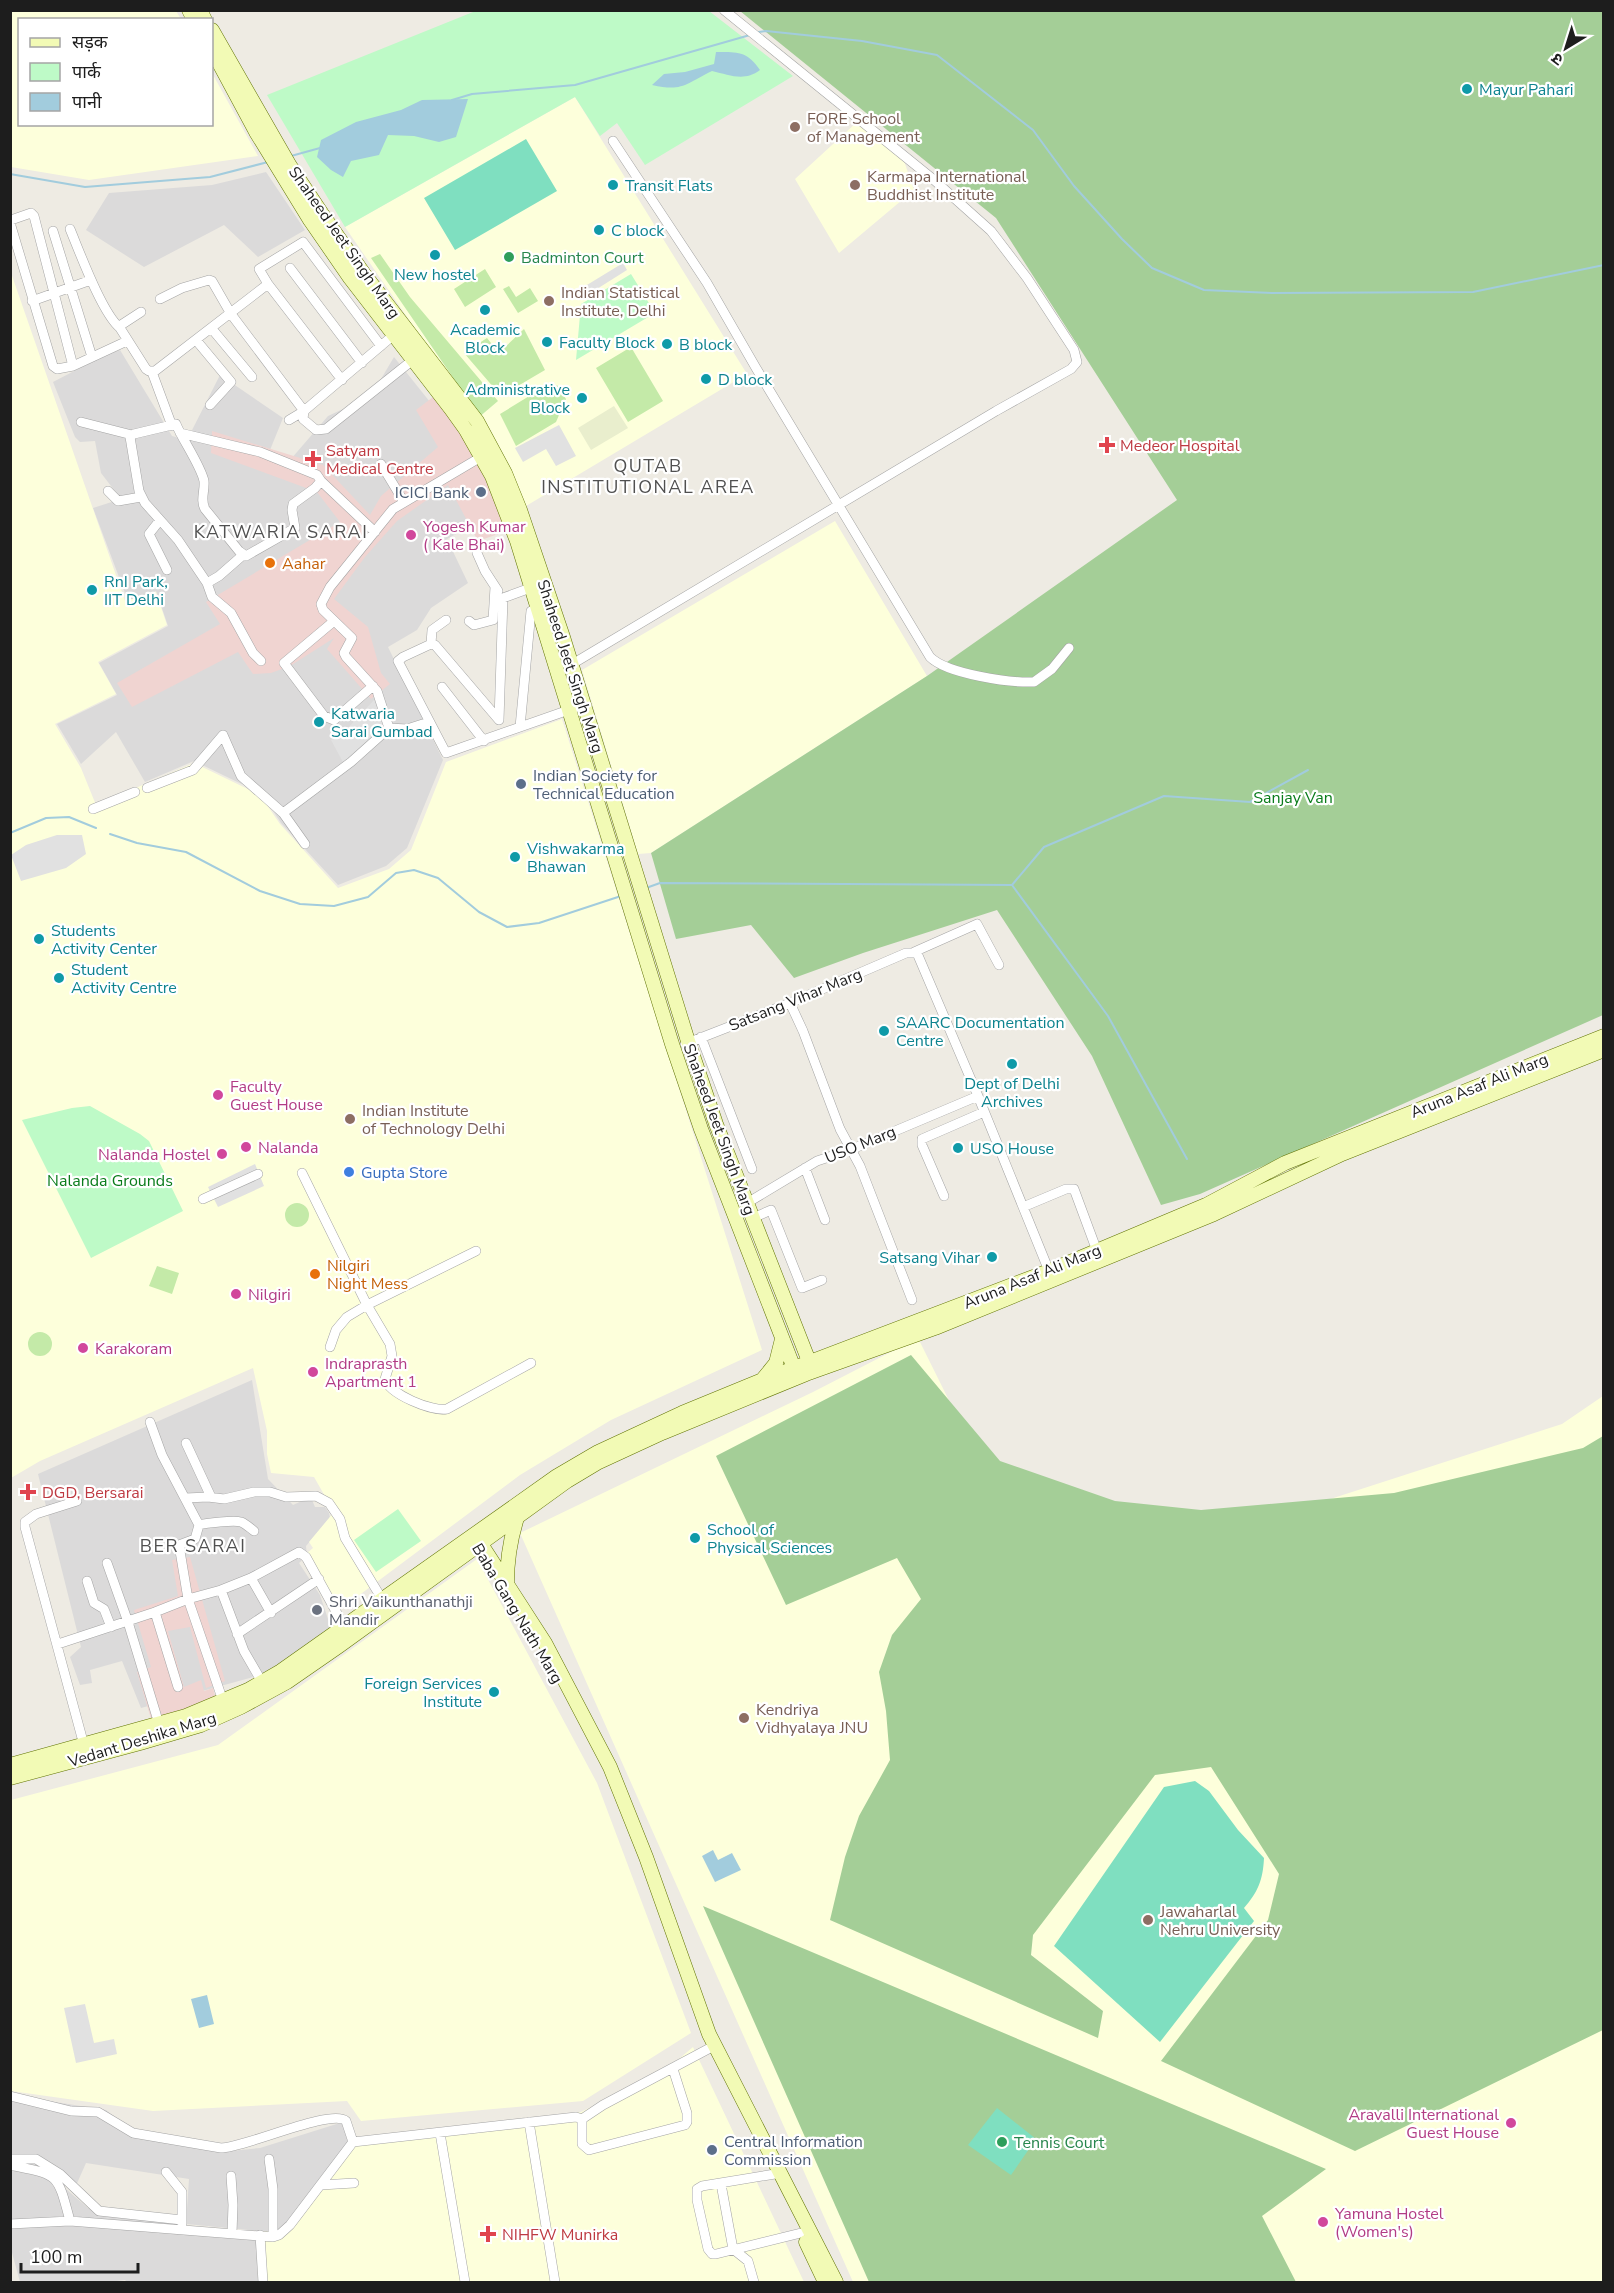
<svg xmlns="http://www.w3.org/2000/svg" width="1614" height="2293" viewBox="0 0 1614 2293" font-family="'Nunito Sans','Noto Sans Devanagari',sans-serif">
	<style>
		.residential { fill: #dbdada }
		.commercial { fill: #f0d4d1 }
		.education { fill: #fdffdb }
		.farmland { fill: #e9eecd }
		.grass { fill: #c4eaa8 }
		.forest { fill: #a4ce97 }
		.park { fill: #befac7 }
		.pitch { fill: #7fdfc0 }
		.parking { fill: #e1e1e1 }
		.water { fill: #a2ccdd }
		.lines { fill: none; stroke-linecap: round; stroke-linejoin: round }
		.stream { stroke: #a2ccdd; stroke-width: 2 }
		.street-casing { stroke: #a4a4a4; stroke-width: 10 }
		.secondary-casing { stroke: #617404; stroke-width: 15 }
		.street { stroke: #fff; stroke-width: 9 }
		.secondary { stroke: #f2fab5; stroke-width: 14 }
		.culture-dot { fill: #0f9aa8; stroke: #fff; stroke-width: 2 }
		.education-dot { fill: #8d6e63; stroke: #fff; stroke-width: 2 }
		.leisure-dot { fill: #2e9e5b; stroke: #fff; stroke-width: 2 }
		.health-dot { fill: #e0444e; stroke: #fff; stroke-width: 2 }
		.service-dot { fill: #5c6f8a; stroke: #fff; stroke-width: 2 }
		.hotel-dot { fill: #d1479c; stroke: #fff; stroke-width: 2 }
		.food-dot { fill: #e8710a; stroke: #fff; stroke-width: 2 }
		.shop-dot { fill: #3f7fe0; stroke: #fff; stroke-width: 2 }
		.worship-dot { fill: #6b7280; stroke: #fff; stroke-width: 2 }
		.labels { text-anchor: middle; stroke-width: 4.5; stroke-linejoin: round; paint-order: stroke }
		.culture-label { font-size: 16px; fill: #0d838f; stroke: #fff; text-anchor: start }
		.education-label { font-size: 16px; fill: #785e54; stroke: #fff; text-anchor: start }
		.street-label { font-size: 16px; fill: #1d1d1d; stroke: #fff }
		.leisure-label { font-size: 16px; fill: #27864d; stroke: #fff; text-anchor: start }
		.health-label { font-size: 16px; fill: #be3a42; stroke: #fff; text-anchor: start }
		.service-label { font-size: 16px; fill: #4e5e75; stroke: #fff; text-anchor: start }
		.hotel-label { font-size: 16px; fill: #b23c85; stroke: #fff; text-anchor: start }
		.food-label { font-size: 16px; fill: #c56008; stroke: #fff; text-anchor: start }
		.park-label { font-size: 16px; fill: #0a7c1b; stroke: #fff }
		.shop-label { font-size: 16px; fill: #366cbe; stroke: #fff; text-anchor: start }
		.worship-label { font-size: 16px; fill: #5b616d; stroke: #fff; text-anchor: start }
		.neighbourhood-label { font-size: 18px; letter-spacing: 1.5px; fill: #505050; stroke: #fff }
	</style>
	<rect width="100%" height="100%" fill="#eeebe3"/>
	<path class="residential" d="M266 172 305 230 258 257 224 225 144 267 86 230 109 193 212 185Z
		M120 350 172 436 187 440 220 375 283 418 270 450 291 459 328 416 371 396 394 357 434 407 492 514 447 539 468 583 431 608 417 630 388 647 443 760 407 848 386 866 338 885 281 823 262 794 194 761 145 782 116 732 81 764 57 724 117 695 99 663 168 626 156 591 128 601 93 508 121 499 101 473 95 441 80 442 75 437 53 382 105 355Z
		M252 1380 268 1479 293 1505 304 1500H312L315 1507H325L329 1513 330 1518 306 1546 307 1556 299 1563 320 1595 331 1628 264 1674 141 1708 122 1661 90 1670 92 1683 80 1685 70 1657 81 1647 38 1474Z
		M11 2095 106 2110 127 2127 220 2152 260 2148 343 2122 348 2144 278 2233 186 2224 189 2179 86 2163 74 2190 37 2164 88 2208 256 2239 258 2282H127L125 2280 109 2282H20L11 2249Z"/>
	<path class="commercial" d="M437 394 481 463 510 530 478 541 448 485 397 521 365 557 334 599 368 627 381 673 390 684 371 699 327 649 334 638 290 666 271 673 253 674 238 652 132 707 117 683 220 624 206 602 340 522 317 492 211 453 212 431 323 465 370 515 381 496 438 447 416 410Z
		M190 1557 225 1681 206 1688 190 1627 168 1631 184 1687 201 1680 204 1691 213 1688 216 1699 152 1722 137 1672 151 1667 134 1610 178 1596 172 1560Z"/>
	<path class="education" d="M10 11H176L181 19 20 20V124H212V73L258 156 89 180 11 167Z
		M575 97 747 374 521 509 458 391 345 227Z
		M857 122 903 158 914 190 839 253 795 179Z
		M10 270 125 601 156 592 167 625 98 662 116 694 55 724 81 768 96 805 194 763 260 795 280 824 338 888 389 869 411 850 446 762 562 719 762 1350 611 1420 520 1475 338 1611 301 1558 313 1548 309 1542 334 1512 314 1477 271 1473 267 1454V1431L253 1368 40 1461 11 1478Z
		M835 521 927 676 651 853 638 854 582 670Z
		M918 1338 984 1471 1151 1557 1562 1424 1603 1396V2282H853L520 1533 813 1392Z
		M477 1559 597 1783 691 2033 583 2101 361 2121 347 2101 153 2111 11 2091V1800L218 1745Z
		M693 2047 804 2282H267L263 2231 279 2233 348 2144 581 2112 667 2069Z"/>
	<path class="farmland" d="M614 406 628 428 591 450 578 428Z"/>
	<path class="grass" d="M380 254 410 297 498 401 478 418 454 379 371 258Z
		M485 269 496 287 465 307 454 289Z
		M509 286 516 297 530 288 538 301 518 313 503 289Z
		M524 329 545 370 501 396 464 353 487 338 499 353Z
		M631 347 663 401 628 422 596 368Z
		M549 384 553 388 557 385 566 399 556 422 516 446 500 414Z
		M285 1215a12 12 0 1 1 24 0a12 12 0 1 1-24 0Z
		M157 1266 179 1273 172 1294 149 1286Z
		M28 1344a12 12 0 1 1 24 0a12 12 0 1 1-24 0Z"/>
	<path class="forest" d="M740 11H1603V1015L1200 1194 1161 1205 1092 1056 997 910 863 953 794 978 751 925 676 939 651 853 927 676 1177 500 996 218Z
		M911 1355 1000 1461 1115 1501 1201 1510 1394 1493 1583 1448 1603 1436V2030L1355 2151 1161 2061 1268 1920 1279 1874 1211 1767 1155 1775 1033 1935 1031 1955 1103 2011 1098 2038 830 1920 845 1857 859 1816 890 1760 886 1711 879 1672 892 1635 921 1599 897 1558 786 1605 716 1456Z
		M703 1906 1326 2169 1262 2216 1296 2282H869Z"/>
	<path class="park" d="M478 10 709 11 793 76 645 165 617 123 600 136 575 97 345 227 267 95Z
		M631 274 655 313 576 360 581 304Z
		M90 1106 140 1134 149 1141 183 1211 91 1258 22 1120 72 1108Z
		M398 1509 421 1541 376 1572 354 1540Z"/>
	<path class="pitch" d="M526 139 557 191 455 250 424 198Z
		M1195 1781 1209 1791 1238 1830 1264 1858C1263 1880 1258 1892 1244 1908L1254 1921 1160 2042 1054 1946 1164 1787Z
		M997 2108 1036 2139 1011 2175 968 2145Z"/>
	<path class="parking" d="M623 263 627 270 581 299 582 288Z
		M559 425 576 456 556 466 546 449 523 462 515 448Z
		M374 700 386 727 344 764 331 740 346 730Z
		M57 835H82L86 854 66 868 21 881 11 855 26 845Z
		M255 1164 264 1186 218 1207 208 1187Z
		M85 2004 94 2043 114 2039 117 2054 76 2063 64 2008Z"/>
	<path class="water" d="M716 52C738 52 747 51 760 70 744 82 730 75 712 71 685 84 683 92 652 85L664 74 685 72 714 64Z
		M468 99 456 137 439 142 414 136 388 135 379 155 351 161 343 177 331 170 317 157 321 140 356 122 401 110 422 100Z
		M713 1850 718 1860 732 1853 741 1870 715 1882 702 1856Z
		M207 1995 214 2024 199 2028 191 1999Z"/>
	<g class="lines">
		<path class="stream" d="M759 32 766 31 862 41 937 55 1033 130 1074 186 1122 239 1152 268 1204 290 1272 293 1473 292 1604 265
			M452 100 472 94 575 85 750 35
			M291 156 320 148
			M10 174 85 187 210 177 268 162
			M10 833 46 818 69 817 96 828
			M110 834 137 843 186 852 260 891 300 904 334 906 368 897 396 873 414 870 438 878 479 912 507 927 539 923 621 896
			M1012 885 1044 847 1164 796 1250 802 1308 770
			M646 888 660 883 1012 885 1108 1016 1187 1159"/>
		<g class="street-casing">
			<path id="street" d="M613 141 707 283 756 368 930 657C947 674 1010 683 1034 682L1052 669 1069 648
				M70 229C80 253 102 313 120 328
				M53 231 92 357
				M290 268 362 363
				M160 299 182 288 209 280 212 281 231 314 304 411 396 333
				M32 301 91 280
				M141 312 121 325 120 328 146 369 149 371H155L268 284
				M212 329 252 377
				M196 340 231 382 210 405
				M73 366 34 216 31 213 11 220V226L53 366 57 369 73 366 127 341
				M152 372 172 426
				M342 380 268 284 259 269 303 242 381 346
				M304 411 303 419 316 430 326 429 414 359
				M289 420 304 411
				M81 422 132 435
				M180 433 260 452 317 475 321 481 315 488 293 504 292 510 295 528 246 556 239 551 205 509C200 500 205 491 204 481 201 466 182 439 176 424L134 434 130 437 139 491 145 503 178 540 207 583 212 597 231 613 253 653 261 661
				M381 464 404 502
				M321 481 375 532
				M108 491 118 501 141 497
				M160 520 149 534 167 570
				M477 553 485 571 498 591
				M207 583 219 576 243 555
				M334 621 284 663 324 716 334 720 373 686
				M469 621 474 625 493 620 495 587
				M431 644 432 630 446 620
				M567 665 574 663 996 411 1071 369 1077 362 1074 350 1027 278 991 231 934 180 724 10
				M442 687 484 741
				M499 720 435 645 431 644 403 657 398 661 446 753 583 705
				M499 720 503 598 533 587
				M429 722 407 729 389 728 377 691 346 657 344 653 352 638 323 610 321 604 330 587 393 509 486 454
				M520 727 531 611 539 607
				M223 735 241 776 283 813 305 844
				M147 788 193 770 223 735
				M93 809 135 792
				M283 813 351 762 389 728
				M914 952 977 924 999 965
				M790 1003 803 1031 840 1129 860 1166 912 1300
				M701 1037 752 1169
				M685 1044 790 1003 906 953H917L978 1096 1049 1271
				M805 1168 825 1220
				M302 1173 367 1305 390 1344 392 1356 385 1379C389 1394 432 1412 447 1409L531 1363
				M944 1196 922 1145V1139L984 1112
				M203 1199 258 1174
				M747 1203 817 1161 850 1150 978 1096
				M1023 1207 1066 1189H1074L1097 1251
				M753 1218 771 1210 802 1288 822 1280
				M330 1347 336 1330 347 1317 367 1305 476 1251
				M150 1422 162 1455 199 1525
				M186 1443 211 1497
				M186 1498 208 1497 224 1499 254 1492H270L286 1497 316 1496 329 1503 340 1519 345 1538 385 1604
				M77 1501 36 1514 25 1522V1527L85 1749
				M107 1563 128 1622 159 1724
				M251 1578 271 1613
				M87 1581 94 1603 104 1609 111 1627
				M221 1590 244 1651 262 1682
				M155 1612 178 1687
				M237 1634 319 1579
				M58 1644 155 1612 188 1599 221 1590 251 1578 299 1552 306 1557 344 1626
				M223 1701 188 1599 179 1545 195 1539 199 1525C206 1523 234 1520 241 1522 246 1524 250 1528 254 1531
				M10 2096 71 2111 98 2112 133 2133 221 2148C244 2148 332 2108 346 2121L353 2142
				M582 2119V2144L589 2150 685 2125 687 2122V2113L673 2069
				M529 2122 555 2282
				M440 2133 465 2282
				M10 2159H36L60 2174 99 2211 182 2220
				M269 2159 273 2189V2237
				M10 2165C59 2175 57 2172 70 2221
				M166 2172 182 2192V2224
				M781 2173 702 2186 697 2189V2200L708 2249 712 2254H716L801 2233
				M231 2176 233 2205 232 2233
				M721 2184 733 2249 748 2261 754 2282
				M321 2185 354 2183
				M10 2224 70 2221 273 2237 279 2235 290 2225 353 2142 576 2117 582 2119 603 2105 710 2048
				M260 2235 263 2282"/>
		</g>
		<g class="secondary-casing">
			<path id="secondary" d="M189 10 194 20
				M200 10 205 20
				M212 30 290 166 322 214 364 274 477 421 505 473 520 510 563 637 687 1038 716 1124 812 1369
				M212 50 256 132 310 220 350 278 451 409 466 430 492 476 517 541 672 1044 701 1129 797 1376
				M763 1379 776 1363 782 1339
				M474 1538 481 1544 545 1643 610 1767 646 1857 709 2034 836 2282
				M507 1583C507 1560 510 1540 517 1518
				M10 1765 186 1716 248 1690 281 1671 557 1476 598 1452 682 1413 760 1381 1049 1271 1206 1205 1285 1163 1604 1036
				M10 1778 140 1743 201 1725 241 1707 287 1682 339 1646 567 1481 597 1463 662 1433 806 1374 935 1328 1214 1214 1342 1154 1604 1050
				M806 2242 825 2282"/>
		</g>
		<use href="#street" class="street"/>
		<use href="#secondary" class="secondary"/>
	</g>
	<g class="culture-dot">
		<circle cx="1467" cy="89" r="6"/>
		<circle cx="613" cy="185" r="6"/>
		<circle cx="599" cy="230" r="6"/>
		<circle cx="435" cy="255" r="6"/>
		<circle cx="485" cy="310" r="6"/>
		<circle cx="547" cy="342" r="6"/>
		<circle cx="667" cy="344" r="6"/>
		<circle cx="706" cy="379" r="6"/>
		<circle cx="582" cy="398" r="6"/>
		<circle cx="92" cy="590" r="6"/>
		<circle cx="319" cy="722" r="6"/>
		<circle cx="515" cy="857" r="6"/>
		<circle cx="39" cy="939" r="6"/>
		<circle cx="59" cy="978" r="6"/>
		<circle cx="884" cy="1031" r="6"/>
		<circle cx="1012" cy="1064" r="6"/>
		<circle cx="958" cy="1148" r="6"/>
		<circle cx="992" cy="1257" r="6"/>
		<circle cx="695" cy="1538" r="6"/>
		<circle cx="494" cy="1692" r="6"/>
	</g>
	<g class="education-dot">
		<circle cx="795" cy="127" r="6"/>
		<circle cx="855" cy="185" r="6"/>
		<circle cx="549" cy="301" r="6"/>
		<circle cx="350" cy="1119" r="6"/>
		<circle cx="744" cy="1718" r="6"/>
		<circle cx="1148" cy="1920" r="6"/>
	</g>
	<g class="leisure-dot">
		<circle cx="509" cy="257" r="6"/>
		<circle cx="1002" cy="2142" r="6"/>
	</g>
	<g class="health-dot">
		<path d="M1104 436h6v6h6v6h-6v6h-6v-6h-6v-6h6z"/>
		<path d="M310 450h6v6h6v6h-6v6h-6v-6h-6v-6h6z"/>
		<path d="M25 1483h6v6h6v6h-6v6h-6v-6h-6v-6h6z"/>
		<path d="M485 2225h6v6h6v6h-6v6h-6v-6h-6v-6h6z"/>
	</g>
	<g class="service-dot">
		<circle cx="481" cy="492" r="6"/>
		<circle cx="521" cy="784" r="6"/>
		<circle cx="712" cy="2150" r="6"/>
	</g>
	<g class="hotel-dot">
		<circle cx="411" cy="535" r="6"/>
		<circle cx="218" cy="1095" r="6"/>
		<circle cx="246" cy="1147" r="6"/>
		<circle cx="222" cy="1154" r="6"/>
		<circle cx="236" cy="1294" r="6"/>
		<circle cx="83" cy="1348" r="6"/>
		<circle cx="313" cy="1372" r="6"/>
		<circle cx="1511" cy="2123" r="6"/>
		<circle cx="1323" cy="2222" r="6"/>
	</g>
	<g class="food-dot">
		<circle cx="270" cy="563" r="6"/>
		<circle cx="315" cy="1274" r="6"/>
	</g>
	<circle class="shop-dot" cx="349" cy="1172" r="6"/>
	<circle class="worship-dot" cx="317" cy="1610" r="6"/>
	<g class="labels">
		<g class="culture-label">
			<text x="1479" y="95">Mayur Pahari</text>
			<text x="625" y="191">Transit Flats</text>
			<text x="611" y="236">C block</text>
			<text x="435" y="280" text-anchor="middle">New hostel</text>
			<text x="485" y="335" text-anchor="middle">Academic<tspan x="485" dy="18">Block</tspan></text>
			<text x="559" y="348">Faculty Block</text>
			<text x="679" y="350">B block</text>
			<text x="718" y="385">D block</text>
			<text x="570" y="395" text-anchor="end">Administrative<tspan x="570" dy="18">Block</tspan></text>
			<text x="104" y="587">RnI Park,<tspan x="104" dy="18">IIT Delhi</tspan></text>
			<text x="331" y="719">Katwaria<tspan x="331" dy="18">Sarai Gumbad</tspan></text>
			<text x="527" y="854">Vishwakarma<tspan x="527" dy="18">Bhawan</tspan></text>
			<text x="51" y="936">Students<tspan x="51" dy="18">Activity Center</tspan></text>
			<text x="71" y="975">Student<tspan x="71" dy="18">Activity Centre</tspan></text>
			<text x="896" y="1028">SAARC Documentation<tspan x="896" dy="18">Centre</tspan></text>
			<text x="1012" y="1089" text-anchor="middle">Dept of Delhi<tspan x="1012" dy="18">Archives</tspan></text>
			<text x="970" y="1154">USO House</text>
			<text x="980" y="1263" text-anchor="end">Satsang Vihar</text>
			<text x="707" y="1535">School of<tspan x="707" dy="18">Physical Sciences</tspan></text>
			<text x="482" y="1689" text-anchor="end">Foreign Services<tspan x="482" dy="18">Institute</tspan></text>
		</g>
		<g class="education-label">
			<text x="807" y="124">FORE School<tspan x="807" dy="18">of Management</tspan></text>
			<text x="867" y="182">Karmapa International<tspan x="867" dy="18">Buddhist Institute</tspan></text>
			<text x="561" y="298">Indian Statistical<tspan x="561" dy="18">Institute, Delhi</tspan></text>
			<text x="362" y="1116">Indian Institute<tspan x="362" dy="18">of Technology Delhi</tspan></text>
			<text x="756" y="1715">Kendriya<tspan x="756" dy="18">Vidhyalaya JNU</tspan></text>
			<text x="1160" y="1917">Jawaharlal<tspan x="1160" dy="18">Nehru University</tspan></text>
		</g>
		<g class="street-label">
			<text transform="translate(345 242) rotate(55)" y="6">Shaheed Jeet Singh Marg</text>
			<text transform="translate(571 666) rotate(72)" y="6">Shaheed Jeet Singh Marg</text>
			<text transform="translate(795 999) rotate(-22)" y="6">Satsang Vihar Marg</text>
			<text transform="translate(1479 1085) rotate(-22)" y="6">Aruna Asaf Ali Marg</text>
			<text transform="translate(720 1129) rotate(70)" y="6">Shaheed Jeet Singh Marg</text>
			<text transform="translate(860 1144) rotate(-22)" y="6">USO Marg</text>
			<text transform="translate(1032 1276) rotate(-22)" y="6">Aruna Asaf Ali Marg</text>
			<text transform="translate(518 1613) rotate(59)" y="6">Baba Gang Nath Marg</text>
			<text transform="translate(142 1739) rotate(-17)" y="6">Vedant Deshika Marg</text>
		</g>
		<g class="leisure-label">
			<text x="521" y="263">Badminton Court</text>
			<text x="1014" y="2148">Tennis Court</text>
		</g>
		<g class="health-label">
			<text x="1120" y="451">Medeor Hospital</text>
			<text x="326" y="456">Satyam<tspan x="326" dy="18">Medical Centre</tspan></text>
			<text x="42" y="1498">DGD, Bersarai</text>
			<text x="502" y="2240">NIHFW Munirka</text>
		</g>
		<g class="service-label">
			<text x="469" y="498" text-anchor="end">ICICI Bank</text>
			<text x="533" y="781">Indian Society for<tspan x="533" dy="18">Technical Education</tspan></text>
			<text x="724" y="2147">Central Information<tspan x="724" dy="18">Commission</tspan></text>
		</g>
		<g class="hotel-label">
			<text x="423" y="532">Yogesh Kumar<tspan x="423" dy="18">( Kale Bhai)</tspan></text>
			<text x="230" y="1092">Faculty<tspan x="230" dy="18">Guest House</tspan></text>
			<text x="258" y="1153">Nalanda</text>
			<text x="210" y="1160" text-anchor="end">Nalanda Hostel</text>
			<text x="248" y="1300">Nilgiri</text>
			<text x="95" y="1354">Karakoram</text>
			<text x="325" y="1369">Indraprasth<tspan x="325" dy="18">Apartment 1</tspan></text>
			<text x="1499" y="2120" text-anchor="end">Aravalli International<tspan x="1499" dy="18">Guest House</tspan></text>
			<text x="1335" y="2219">Yamuna Hostel<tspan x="1335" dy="18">(Women's)</tspan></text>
		</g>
		<g class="food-label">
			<text x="282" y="569">Aahar</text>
			<text x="327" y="1271">Nilgiri<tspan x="327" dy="18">Night Mess</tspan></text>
		</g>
		<g class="park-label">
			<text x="1293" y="803">Sanjay Van</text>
			<text x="110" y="1186">Nalanda Grounds</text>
		</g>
		<g class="shop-label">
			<text x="361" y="1178">Gupta Store</text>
		</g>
		<g class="worship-label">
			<text x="329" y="1607">Shri Vaikunthanathji<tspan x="329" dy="18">Mandir</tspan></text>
		</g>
		<g class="neighbourhood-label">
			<text x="648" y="472">QUTAB<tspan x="648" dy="21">INSTITUTIONAL AREA</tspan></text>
			<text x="281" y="538">KATWARIA SARAI</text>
			<text x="193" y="1552">BER SARAI</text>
		</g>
	</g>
	<rect width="1614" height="2293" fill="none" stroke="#1d1d1d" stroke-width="24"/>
	<rect x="18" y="18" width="195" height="108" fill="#ffffff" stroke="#a5a5a5" stroke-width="1.5"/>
	<rect x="30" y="38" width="30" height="9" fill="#f2fab5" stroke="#a5a5a5" stroke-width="1.5"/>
	<text x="72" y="48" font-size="18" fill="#1d1d1d">सड़क</text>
	<rect x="30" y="63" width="30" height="18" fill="#befac7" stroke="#a5a5a5" stroke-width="1.5"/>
	<text x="72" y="78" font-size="18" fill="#1d1d1d">पार्क</text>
	<rect x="30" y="93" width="30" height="18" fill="#a2ccdd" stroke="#a5a5a5" stroke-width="1.5"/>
	<text x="72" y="108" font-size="18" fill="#1d1d1d">पानी</text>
	<g transform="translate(1566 48) rotate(218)" stroke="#ffffff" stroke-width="4.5" paint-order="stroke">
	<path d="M0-4.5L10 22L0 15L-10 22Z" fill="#1d1d1d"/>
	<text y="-9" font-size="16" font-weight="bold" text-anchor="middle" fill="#1d1d1d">उ</text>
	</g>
	<path d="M21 2263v9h117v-9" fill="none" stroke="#1d1d1d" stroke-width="3"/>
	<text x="30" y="2263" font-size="18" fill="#1d1d1d" stroke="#ffffff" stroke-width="4.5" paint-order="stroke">100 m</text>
</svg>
